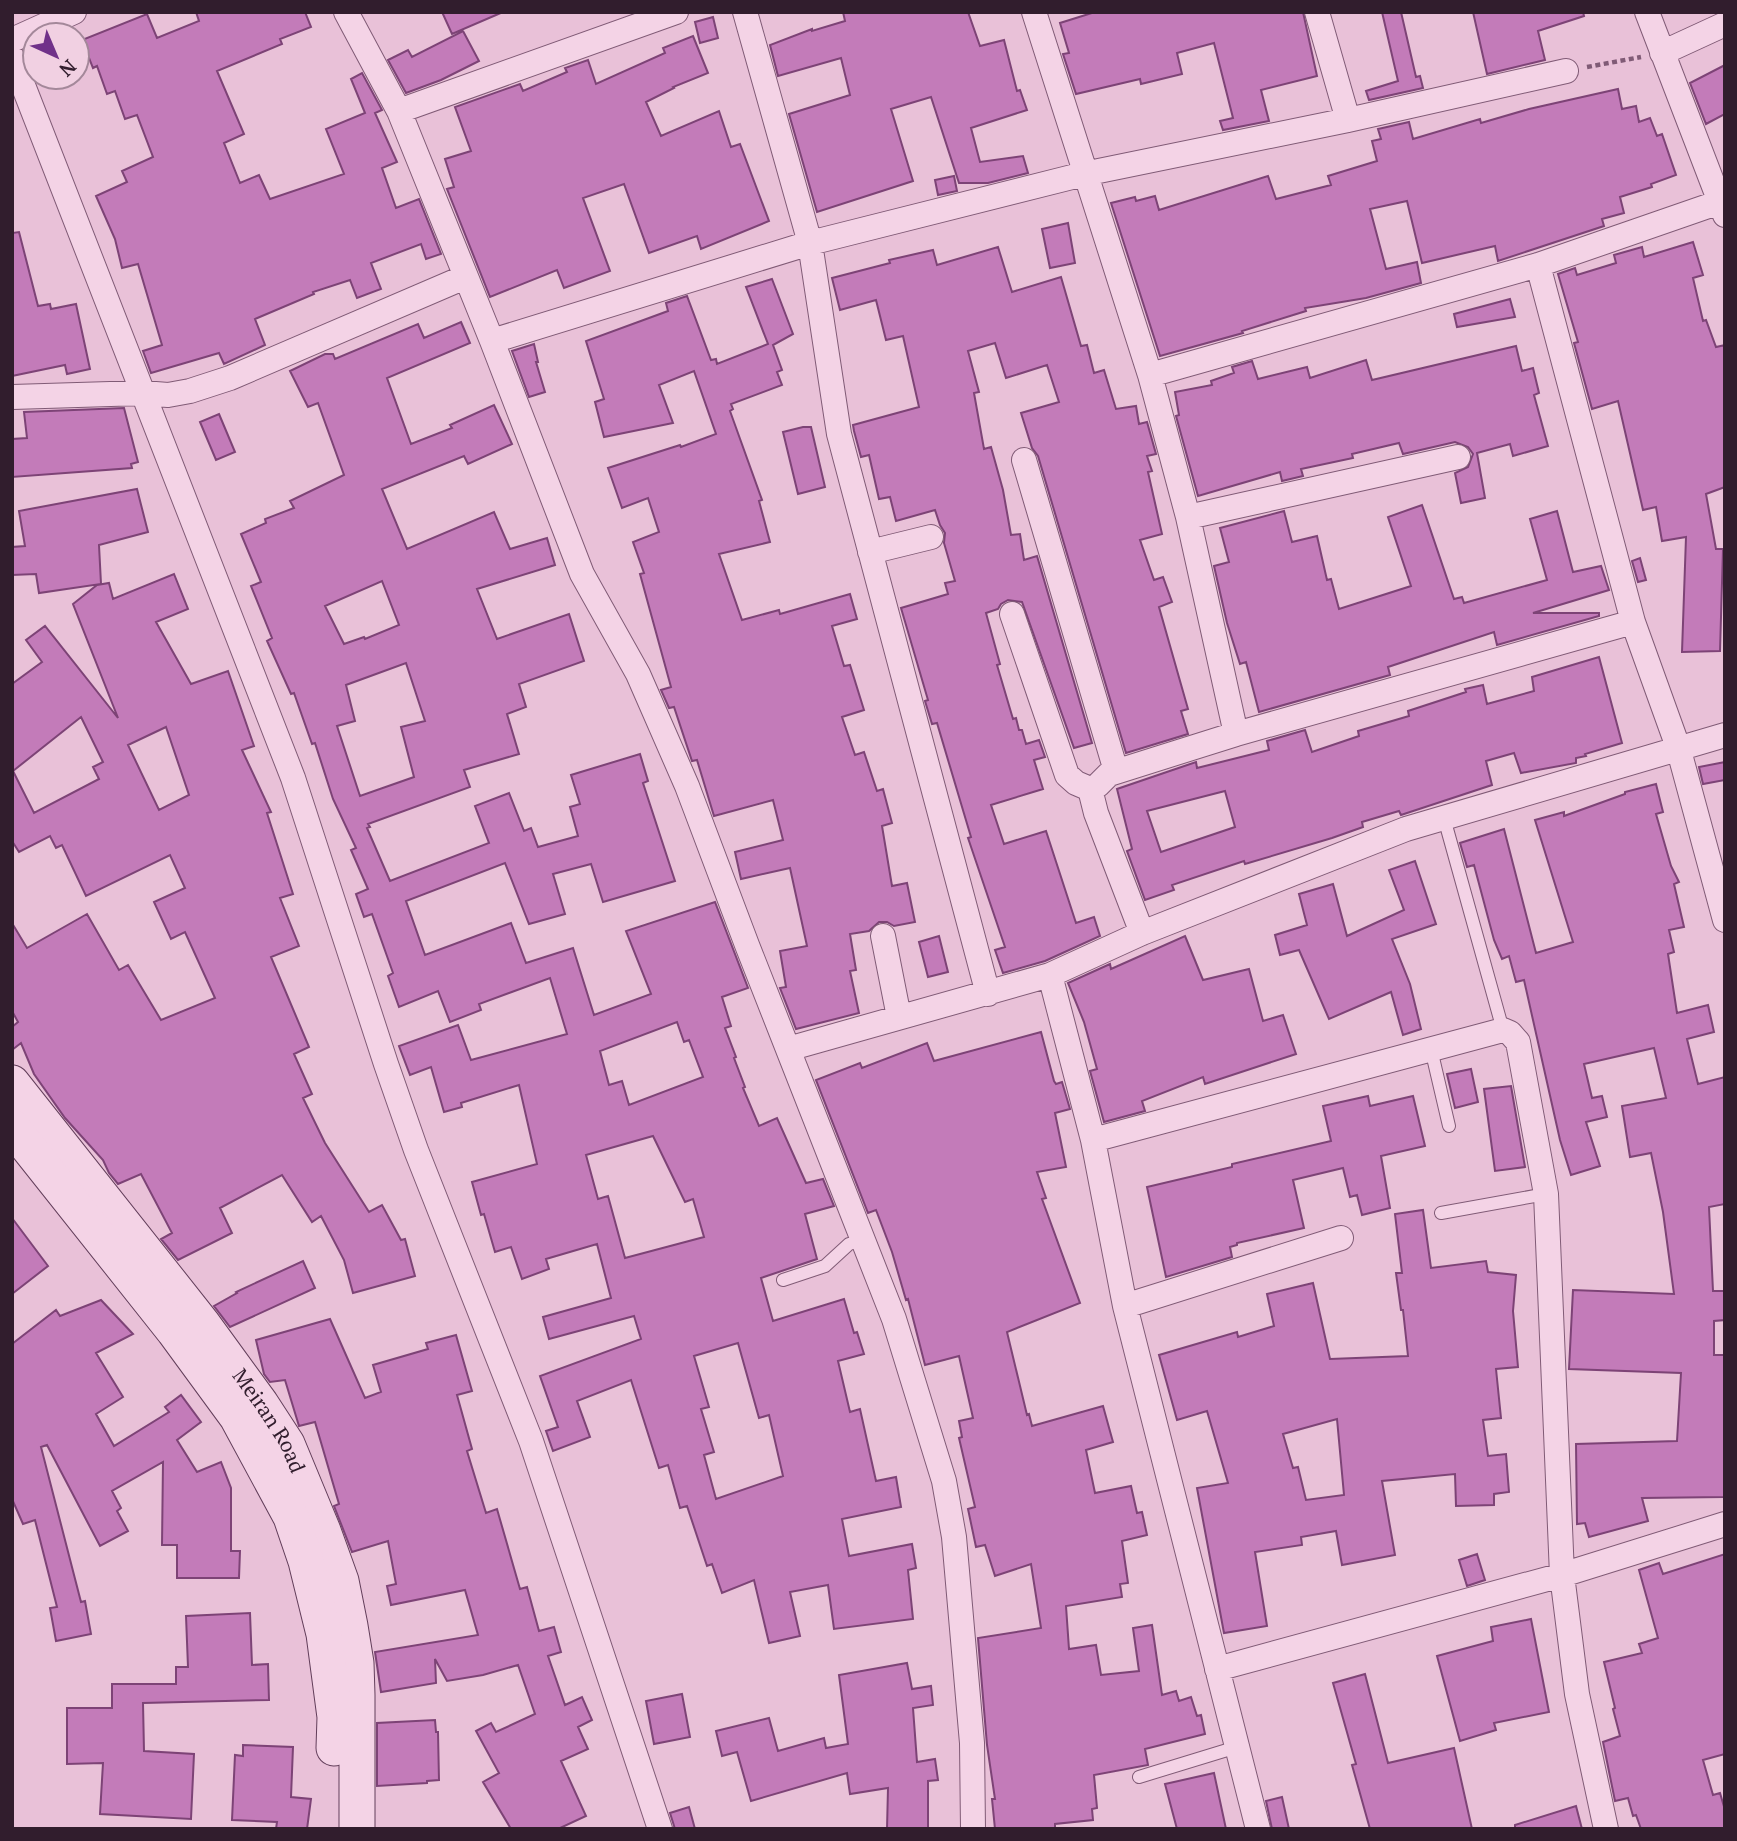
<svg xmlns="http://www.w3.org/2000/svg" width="1737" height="1841" viewBox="0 0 1737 1841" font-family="'PT Serif',serif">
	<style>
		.building { fill: #c37bb9; stroke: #7d4376; stroke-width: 2; fill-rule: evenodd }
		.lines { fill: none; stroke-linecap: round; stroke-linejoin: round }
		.lane-casing { stroke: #805b76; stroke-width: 14 }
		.street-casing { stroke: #805b76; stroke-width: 26 }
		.secondary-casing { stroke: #623e5a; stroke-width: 37 }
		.path { stroke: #805b76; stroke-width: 4.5; stroke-dasharray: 5 3.5; stroke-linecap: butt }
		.lane { stroke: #f4d3e6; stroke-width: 12 }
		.street { stroke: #f4d3e6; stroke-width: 24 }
		.secondary { stroke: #f4d3e6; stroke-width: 35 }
		.labels { text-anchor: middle; stroke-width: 7; stroke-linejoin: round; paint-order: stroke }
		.street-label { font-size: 21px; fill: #311d2d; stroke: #f1d0e2 }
	</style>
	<rect width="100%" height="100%" fill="#e9c1d8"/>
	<path class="building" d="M196 12H305L311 27 280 39 282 44 217 71 244 134 224 143 240 183 259 175 270 199 344 174 326 129 365 113 351 79 362 73 382 110 375 113 397 162 382 168 396 208 419 199 441 254 426 259 421 244 371 263 381 289 357 298 350 280 313 292 314 294 255 319 265 345 224 364 219 353 151 373 143 351 162 345 138 264 122 268 115 239 96 196 127 182 122 171 153 157 137 115 125 119 115 91 107 94 97 66 93 68 82 40 147 14 157 38 199 21Z
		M442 12H503L452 34Z
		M843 12H968L980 46 1004 40 1017 91 1020 90 1027 110 971 128 980 162 1023 156 1028 173 988 183H959L931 97 891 109 913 181 817 212 789 114 850 95 841 58 778 76 770 45 812 29V31L845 21Z
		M1095 12H1303L1317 76 1261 90 1269 121 1223 130 1220 121 1233 118 1214 43 1177 53 1182 74 1141 84 1140 79 1076 94 1063 54 1069 53 1060 23Z
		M1382 12H1401L1416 77 1420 76 1423 88 1369 100 1366 91 1398 81Z
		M1473 12H1583L1584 16 1538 31 1545 60 1487 74Z
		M713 17 718 38 700 43 695 22Z
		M463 31 479 61 441 80 406 93 388 60 408 50 412 57Z
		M693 36 708 73 673 87 674 88 646 102 661 136 719 111 731 147 740 144 769 221 701 249 697 236 649 253 624 184 583 198 610 271 564 288 557 270 490 297 447 189 454 187 445 159 471 151 455 107 520 84 523 91 567 72 565 68 588 60 596 84 665 53 663 48Z
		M1725 65V114L1706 124 1690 83Z
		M1618 89 1622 109 1636 106 1639 122 1650 118 1657 136 1662 134 1676 175 1651 184 1652 187 1620 197 1624 213 1602 219 1604 226 1498 261 1495 246 1422 263 1407 201 1370 209 1386 269 1417 262 1421 283 1366 298 1305 308 1306 311 1242 331 1243 333 1160 356 1111 203 1135 197 1136 201 1155 196 1159 210 1268 176 1276 199 1331 185 1328 176 1377 161 1372 141 1381 139 1378 129 1409 122 1413 139 1480 119 1481 123 1529 109Z
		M954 176 957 191 938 195 935 180Z
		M1068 223 1075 263 1050 268 1042 229Z
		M19 232 38 306 50 304 51 309 76 304 90 369 67 374 65 365 12 376V233Z
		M1693 242 1703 275 1693 278 1703 321 1706 320 1716 347 1725 345V487L1706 494 1716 549H1723L1720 651 1682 652 1686 537 1662 541 1656 507 1643 510 1618 401 1592 409 1574 343 1578 342 1558 274 1575 268 1577 275 1616 263 1614 255 1642 247 1644 257Z
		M998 247 1012 292 1061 277 1081 346 1087 345 1094 373 1104 370 1116 409 1136 406 1139 424 1147 422 1156 454 1147 456 1152 471 1148 472 1162 534 1140 540 1154 580 1163 577 1172 602 1159 607 1188 709 1181 711 1188 734 1126 753 1038 456 1032 448 1021 413 1059 402 1047 365 1006 378 995 343 968 351 979 392 974 393 984 449 991 447 1003 490 1011 535 1020 534 1024 560 1037 556 1092 743 1074 748 1022 602 1008 600 1001 604 998 609 986 613 1000 664 997 665 1013 719 1016 718 1019 730H1022L1026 744 1039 740 1045 757 1034 760 1043 789 991 805 1004 844 1046 831 1076 923 1094 917 1100 936 1045 961 1003 973 995 950 1005 947 968 838 971 837 937 723 932 724 925 701 928 700 901 608 948 594 945 583 955 581 944 543 945 533 940 525 935 510 896 521 890 497 879 499 869 455 861 457 854 431 853 425 919 407 903 336 886 340 876 300 840 310 832 278 890 263 889 260 933 250 937 265Z
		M772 279 793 334 773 345 782 370 777 372 782 385 731 404 733 409 730 411 762 500 759 501 770 542 719 554 742 620 779 610 780 614 850 594 857 619 832 626 844 666 850 665 864 710 842 717 855 755 864 752 877 791 883 789 892 823 882 826 892 886 907 883 915 922 894 926 887 922H879L869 931 850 934 856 970 850 971 859 1013 796 1029 780 988 786 987 780 951 807 946 790 868 741 879 735 852 783 840 773 800 714 816 697 760 692 761 674 707 669 708 661 690 671 687 640 574 644 573 633 542 659 532 648 498 622 508 608 468 680 445 681 447 716 434 694 371 659 385 673 423 604 437 595 402 604 399 586 341 668 311 666 303 687 296 711 360 716 359 717 364 768 344 746 287Z
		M1510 299 1515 317 1457 327 1454 314Z
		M461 322 470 343 387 378 411 444 452 428 450 425 494 405 512 444 468 464 464 456 382 489 407 549 494 512 510 549 547 538 555 565 477 589 497 639 569 614 584 661 519 684 526 707 507 714 519 754 464 770 470 787 368 824 370 827 367 828 390 881 489 843 475 806 509 793 524 831 531 828 538 847 578 836 570 807 580 804 571 775 640 754 648 781 643 783 675 881 603 902 591 864 553 874 565 914 529 924 505 863 406 901 425 955 511 923 526 963 573 948 594 1015 651 994 626 931 715 902 748 988 722 997 731 1026 725 1028 736 1057 734 1058 745 1087 743 1088 759 1126 777 1118 806 1183 823 1179 834 1206 805 1214 817 1259 761 1278 773 1321 844 1299 854 1333 857 1332 864 1354 838 1361 850 1412 860 1409 876 1481 896 1477 901 1507 842 1519 849 1556 912 1544 916 1568 908 1570 913 1619 834 1629 828 1585 790 1592 800 1636 769 1643 754 1580 722 1593 712 1564 707 1566 687 1506 680 1508 668 1465 659 1468 631 1380 577 1401 590 1437 553 1451 546 1431 558 1427 540 1376 641 1339 634 1316 549 1339 543 1317 611 1298 597 1244 546 1259 549 1269 522 1279 511 1247 495 1252 484 1214 481 1215 472 1182 537 1164 519 1085 461 1103 462 1107 444 1112 431 1067 410 1075 399 1046 458 1025 471 1060 567 1034 550 978 479 1004 481 1010 450 1022 438 991 399 1007 388 976 393 973 372 914 364 917 356 894 368 889 351 850 356 848 333 799 315 743 312 744 294 693 291 694 267 641 272 638 251 586 261 582 241 534 266 523 265 519 294 508 290 501 344 475 318 403 308 407 290 371 325 354H333L335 359 418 324 424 338ZM382 581 399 625 365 639 364 637 344 644 325 606ZM406 663 425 721 401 727 414 777 360 796 337 726 355 721 346 685ZM677 1022 684 1042 689 1040 703 1077 629 1105 622 1081 609 1085 600 1051ZM653 1136 685 1202 693 1199 704 1237 625 1258 608 1196 598 1199 586 1155ZM738 1343 759 1418 769 1415 783 1476 716 1499 704 1455 714 1452 701 1409 709 1407 694 1356Z
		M534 344 538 362H536L545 392 529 397 512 351Z
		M1516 346 1522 371 1533 368 1539 393 1534 395 1548 446 1513 456 1510 444 1477 453 1485 498 1461 503 1455 473 1468 467 1473 454 1468 447 1455 442 1403 454 1399 443 1352 454 1353 458 1301 469 1303 476 1282 481 1280 472 1198 496 1176 416 1179 415 1175 392 1212 385 1211 381 1234 373 1232 367 1252 361 1258 379 1307 367 1310 378 1366 360 1372 380Z
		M124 408 138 462 131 464 132 468 12 477V439L27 438 24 412Z
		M219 414 235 452 216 460 200 422Z
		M803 427H811L825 487 798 494 783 432Z
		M137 489 148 532 99 545 101 584 39 593 36 574 12 575V547L25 546 19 511Z
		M1422 505 1454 599 1462 597 1464 603 1547 580 1530 519 1557 511 1573 572 1601 566 1609 590 1533 613H1599V616L1497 645 1494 632 1388 667 1390 675 1259 712 1246 662 1240 664 1227 623 1214 566 1229 562 1220 528 1284 511 1292 542 1317 536 1327 580 1331 579 1339 609 1411 586 1388 517Z
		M1640 558 1646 580 1638 582 1632 561Z
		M174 574 188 609 156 622 191 684 228 671 254 746 242 750 271 812 267 813 293 894 280 898 299 946 271 957 309 1047 294 1054 312 1094 303 1098 325 1143 369 1212 382 1205 401 1240 405 1239 415 1276 353 1293 344 1260 321 1216 312 1222 282 1175 220 1208 232 1233 178 1260 161 1239 172 1233 141 1174 118 1184 109 1173 103 1160 65 1118 34 1074 21 1043 12 1050V1027L18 1022 12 1011V923L27 948 87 914 119 970 128 965 161 1020 215 998 185 932 171 939 154 902 185 888 170 855 86 896 62 845 56 848 50 836 19 852 12 841V684L42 662 26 640 45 626 118 718 73 604 97 585 109 583 113 599ZM81 717 103 762 93 767 99 779 34 813 13 771ZM166 727 189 795 159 810 128 745Z
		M1599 657 1622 743 1585 754 1586 756 1576 758V763L1521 773 1514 753 1486 761 1492 785 1401 815 1399 811 1362 822 1363 827 1332 838 1245 864 1244 861 1172 885 1174 890 1145 900 1127 851 1132 849 1117 789 1196 762 1197 768 1269 750 1267 741 1305 730 1312 752 1359 736 1358 731 1409 716 1408 711 1466 692 1465 689 1483 685 1487 704 1534 691 1532 677ZM1225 791 1235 827 1161 852 1147 811Z
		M1725 762V780L1703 784 1699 767Z
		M1656 784 1663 812 1656 814 1671 866 1679 882 1674 884 1684 927 1669 930 1674 952 1668 954 1677 1013 1708 1005 1714 1032 1687 1039 1698 1084 1725 1077V1204L1709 1207 1713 1291H1725V1320L1714 1321V1355H1725L1724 1497 1642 1498 1648 1521 1589 1537 1585 1523 1577 1524 1576 1444 1677 1441 1681 1373 1569 1369 1573 1290 1674 1294 1663 1212 1651 1153 1630 1157 1622 1106 1666 1098 1654 1048 1584 1064 1592 1098 1602 1096 1607 1117 1586 1122 1600 1166 1571 1175 1560 1140 1524 980 1516 982 1509 956 1502 959 1494 940 1474 865 1467 867 1460 843 1504 829 1536 953 1573 942 1535 820 1564 812V816L1625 794V792Z
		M1415 861 1436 924 1392 939 1410 984 1421 1029 1403 1035 1391 992 1329 1019 1299 950 1280 955 1275 935 1307 925 1299 894 1333 884 1347 936 1404 910 1389 870Z
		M939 936 948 972 928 977 919 942Z
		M1185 936 1203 980 1249 969 1263 1021 1283 1015 1296 1054 1205 1084 1203 1077 1142 1101 1145 1111 1104 1122 1090 1071 1097 1069 1084 1022 1068 983 1110 964 1111 969Z
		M1041 1032 1054 1081 1056 1084 1062 1082 1070 1109 1055 1113 1066 1167 1037 1172 1046 1198 1042 1199 1080 1303 1007 1332 1027 1415 1029 1414 1032 1426 1103 1406 1113 1442 1086 1450 1095 1493 1131 1486 1137 1513 1142 1512 1147 1535 1122 1541 1128 1583 1120 1584 1122 1597 1066 1606 1069 1649 1096 1645 1101 1675 1139 1671 1133 1628 1152 1625 1162 1695 1176 1691 1179 1701 1191 1697 1197 1716 1201 1715 1205 1734 1145 1749 1148 1765 1094 1775 1097 1808 1092 1809 1093 1820 1055 1824V1829H995L992 1799H995L987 1745 978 1638 1041 1628 1031 1564 995 1576 985 1545 976 1547 968 1509 975 1507 959 1438 962 1437 959 1421 973 1418 959 1356 925 1365 908 1299 906 1300 892 1252 876 1210 868 1213 816 1080 860 1063 862 1068 927 1043 934 1061Z
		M1471 1069 1478 1102 1455 1108 1447 1074Z
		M1511 1086 1525 1167 1495 1171 1484 1089Z
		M1368 1096 1370 1106 1413 1096 1425 1146 1381 1156 1390 1208 1362 1215 1357 1195 1350 1197 1343 1168 1293 1180 1304 1228 1237 1243V1245L1230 1247 1232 1257 1166 1277 1147 1187 1232 1167V1164L1331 1141 1323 1106Z
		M1423 1210 1431 1268 1486 1261 1488 1272 1516 1275 1513 1311 1518 1367 1496 1369 1501 1418 1483 1420 1488 1456 1506 1454 1509 1492 1494 1494V1505L1456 1506 1455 1474 1382 1481 1395 1555 1342 1565 1336 1531 1301 1537 1302 1545 1255 1552 1267 1626 1224 1633 1197 1488 1228 1483 1207 1411 1177 1420 1159 1355 1237 1332 1238 1337 1274 1326 1267 1294 1313 1283 1330 1359 1408 1356 1403 1310H1401L1396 1273H1402L1395 1214ZM1337 1419 1344 1495 1306 1500 1298 1467 1293 1468 1283 1434Z
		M12 1218 48 1266 12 1294Z
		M303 1261 315 1288 230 1327 214 1306 237 1293 236 1292Z
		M101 1300 133 1334 96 1353 123 1397 96 1414 114 1446 169 1412 165 1407 181 1395 201 1422 177 1440 197 1472 221 1462 231 1488V1551H240L239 1578H177V1545H162L163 1462 112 1491 121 1508 117 1511 128 1531 100 1546 47 1445 41 1447 81 1602 85 1601 91 1634 56 1641 50 1608 57 1607 35 1520 23 1524 12 1499V1344L56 1310 60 1316Z
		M330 1319 365 1398 381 1392 373 1365 428 1349 426 1343 456 1335 472 1391 457 1395 472 1449 467 1451 486 1513 497 1509 520 1589 527 1587 539 1631 554 1627 561 1652 548 1656 565 1705 582 1697 592 1720 578 1727 588 1749 561 1761 586 1816 558 1829H511L483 1782 499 1773 476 1731 491 1723 496 1732 535 1714 518 1665 483 1675 447 1681 435 1659 436 1683 381 1692 375 1652 478 1635 465 1590 391 1605 387 1586 396 1584 388 1541 352 1552 334 1506 339 1504 315 1422 299 1426 285 1380 270 1382 264 1374 256 1340Z
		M1477 1554 1485 1580 1467 1586 1459 1560Z
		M1725 1554V1754L1703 1760 1713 1795 1720 1793 1725 1810V1829H1641L1636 1815 1633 1816 1628 1798 1615 1801 1603 1742 1620 1736 1613 1709 1615 1708 1604 1662 1642 1653 1639 1644 1658 1638 1639 1570 1659 1563 1663 1574Z
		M250 1613 252 1665 268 1664 269 1700 143 1703 144 1751 194 1754 191 1819 100 1814 103 1763 67 1764V1708H112V1684H176V1667H188L186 1616Z
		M1531 1619 1549 1712 1494 1723 1496 1730 1460 1741 1437 1656 1493 1641 1491 1627Z
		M907 1663 912 1689 931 1686 933 1705 913 1708 917 1762 935 1759 938 1780 928 1781V1829H887L888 1788 850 1794 847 1773 751 1801 737 1752 722 1756 716 1731 769 1718 778 1751 824 1738 826 1748 848 1744 839 1675Z
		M1365 1674 1388 1763 1454 1748 1472 1829H1370L1352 1765 1356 1764 1333 1683Z
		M682 1694 690 1737 654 1744 646 1701Z
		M435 1720 436 1732H438L439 1780 427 1781V1783L377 1786V1723Z
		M243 1745 293 1747 291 1797 311 1799 307 1829H276L277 1822 232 1820 235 1755 243 1756Z
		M1214 1773 1226 1829H1177L1165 1784Z
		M1282 1797 1289 1829H1272L1266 1801Z
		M1576 1806 1582 1829H1515V1825Z
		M689 1807 695 1829H675L670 1813Z"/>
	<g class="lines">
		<g class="lane-casing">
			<path id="lane" d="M1444 818 1503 1030
				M1431 1049 1449 1126
				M1441 1213 1546 1194
				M783 1280 825 1266 849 1244 864 1240
				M1139 1777 1237 1747"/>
		</g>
		<g class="street-casing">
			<path id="street" d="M346 12 399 111 492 341 582 574 638 674 687 786 747 945 894 1319 944 1481 954 1537 972 1743 973 1829
				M745 12 810 243 839 434 988 994
				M1034 12 1150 375 1188 517 1236 734
				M1317 12 1348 120
				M1647 12 1725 215
				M12 40 74 12
				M1662 53 1725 24
				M12 57 293 778 386 1064 416 1150 531 1441 660 1829
				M399 111 676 12
				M1538 265 1633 622 1678 747 1725 920
				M492 341 810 243 1084 174 1348 120 1566 71
				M1150 375 1538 265 1720 202
				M12 397 143 393 168 395 190 391 230 378 465 277
				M1024 460 1116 771
				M1188 517 1458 457
				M870 552 931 537
				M1012 614 1067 775 1076 783 1090 789
				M1142 933 1096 813 1090 789 1098 785 1109 774 1236 734 1633 622
				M883 936 899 1017
				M1050 975 1093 1140 1125 1306 1258 1829
				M788 1049 1050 975 1142 933 1406 829 1725 735
				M1093 1140 1503 1030 1510 1033 1518 1042 1546 1194 1562 1575 1577 1694 1606 1829
				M1125 1306 1341 1238
				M1217 1669 1562 1575 1725 1524"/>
		</g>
		<g class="secondary-casing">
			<g id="secondary">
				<path id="s1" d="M12 1083 202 1323 261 1404 287 1444 323 1531 341 1581 350 1626 356 1663 357 1695V1829"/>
				<path d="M12 1127 174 1331 237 1417 291 1517 306 1561 324 1634 335 1717 334 1748"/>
			</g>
		</g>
		<path class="path" d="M1587 67 1641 57"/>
		<use href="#lane" class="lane"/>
		<use href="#street" class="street"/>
		<use href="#secondary" class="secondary"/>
	</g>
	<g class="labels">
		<g class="street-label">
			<text dy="7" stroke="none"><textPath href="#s1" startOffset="425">Meiran Road</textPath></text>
		</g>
	</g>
	<rect width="1737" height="1841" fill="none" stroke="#311d2d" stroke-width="28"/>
	<g transform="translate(56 56) rotate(136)"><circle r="33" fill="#f1d0e2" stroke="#a4889a" stroke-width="2"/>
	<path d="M0-5L12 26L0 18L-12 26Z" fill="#703189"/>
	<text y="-10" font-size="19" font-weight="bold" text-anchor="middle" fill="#311d2d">N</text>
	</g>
</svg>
